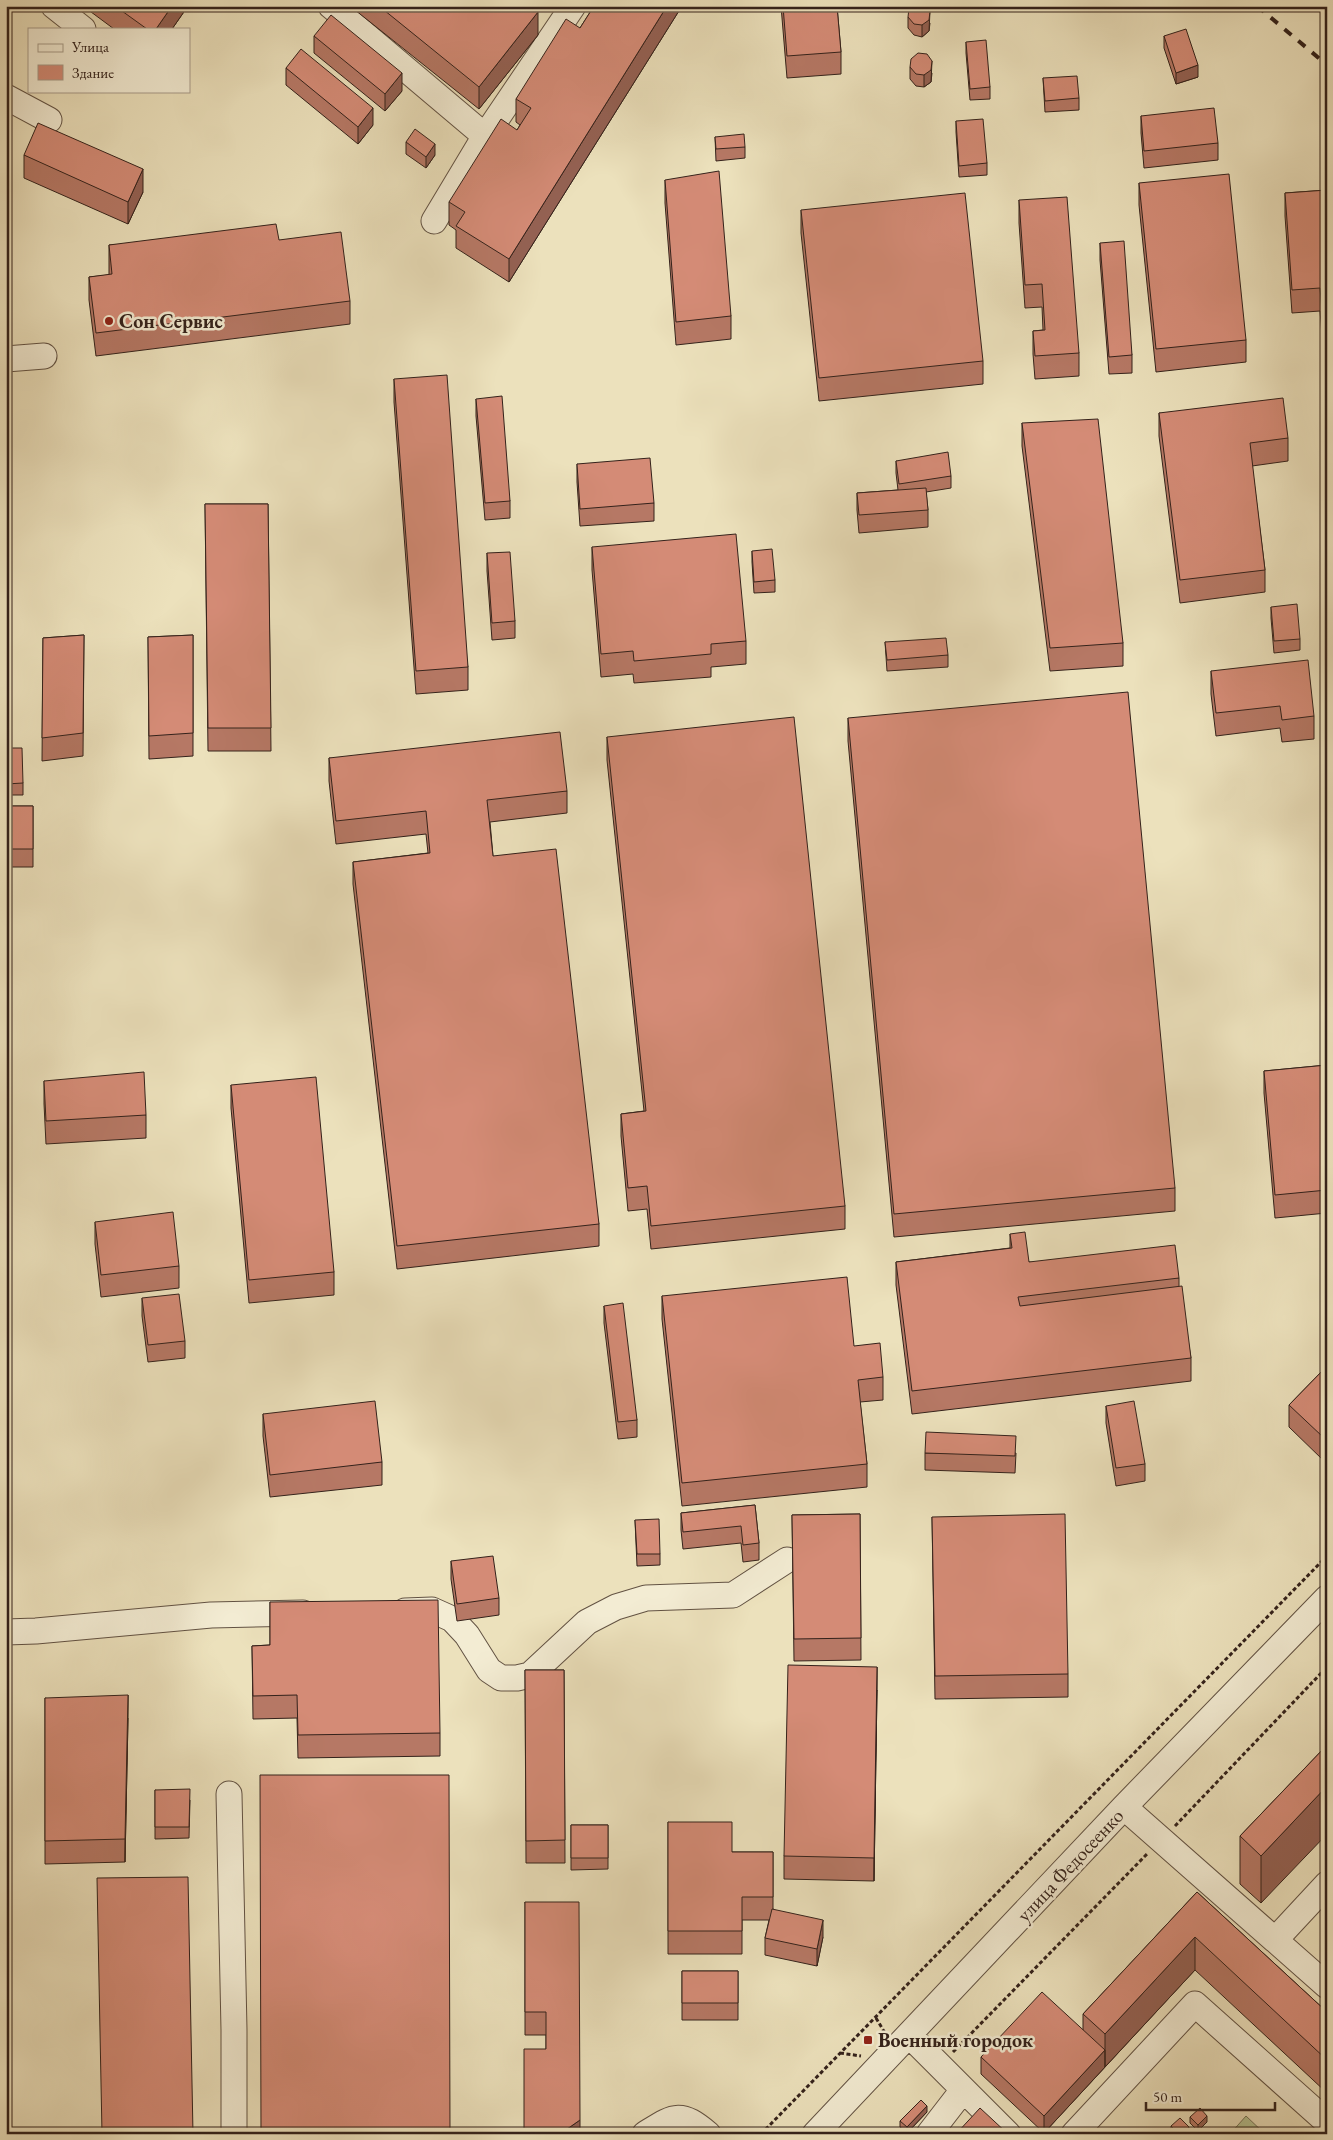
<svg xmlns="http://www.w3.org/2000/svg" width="1333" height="2140" viewBox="0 0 1333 2140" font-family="'EB Garamond',serif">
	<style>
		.green { fill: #b6c392; stroke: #757256 }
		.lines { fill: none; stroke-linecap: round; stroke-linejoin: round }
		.minor-casing { stroke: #625243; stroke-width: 27 }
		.path { stroke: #34221b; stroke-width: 3; stroke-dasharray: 4 2.5; stroke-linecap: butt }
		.minor { stroke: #f3ecd3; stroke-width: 25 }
		.rail { stroke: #34221b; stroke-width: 4; stroke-dasharray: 9 9; stroke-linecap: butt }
		.wall { fill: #b67865; stroke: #34221b }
		.shaded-wall { fill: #946153; stroke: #34221b }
		.building { fill: #d48b76; stroke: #34221b }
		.poi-dot { fill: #8f2418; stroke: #f3ecd3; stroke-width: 2 }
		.labels { text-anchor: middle; stroke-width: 5; stroke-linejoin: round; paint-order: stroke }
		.poi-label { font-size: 20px; font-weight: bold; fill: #34221b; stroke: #f3ecd3; text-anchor: start }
		.street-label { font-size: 20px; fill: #34221b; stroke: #f3ecd3 }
	</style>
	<rect width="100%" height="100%" fill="#ece1bc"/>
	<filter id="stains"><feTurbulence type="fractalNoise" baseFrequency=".004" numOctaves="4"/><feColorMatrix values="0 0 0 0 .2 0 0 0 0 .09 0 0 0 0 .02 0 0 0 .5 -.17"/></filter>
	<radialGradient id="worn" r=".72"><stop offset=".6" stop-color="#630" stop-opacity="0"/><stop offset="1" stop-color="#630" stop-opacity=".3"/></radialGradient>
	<path class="green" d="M1246 2116 1265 2134H1230Z"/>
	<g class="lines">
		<g class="minor-casing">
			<path id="minor" d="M54 6 83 29
				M331 6 485 136
				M6 97 49 120
				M434 221 485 136 573 6
				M6 359 44 356
				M405 1611 432 1610 452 1619 467 1635 489 1670 501 1678H517L530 1675 587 1622 616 1607 646 1598 733 1595 787 1560
				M6 1632 36 1631 211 1615 303 1613
				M229 1794 234 2030V2134
				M1124 1807 1275 1940 1327 1884
				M1275 1940 1327 1986
				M909 2035 1008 2134
				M645 2134C674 2116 680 2110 708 2134
				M815 2134 1124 1807 1327 1598
				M929 2134 963 2090
				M1074 2134 1195 2004 1327 2122"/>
		</g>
		<path class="path" d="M1175 1826 1327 1667
			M876 2018 885 2033
			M953 2052 1148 1853
			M840 2053 861 2056
			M761 2134 1327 1556"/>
		<use href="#minor" class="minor"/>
		<path class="rail" d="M1257 6 1327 65"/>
	</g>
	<path class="wall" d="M83 6H188L172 29H114Z
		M350 6H531L538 35 479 109Z
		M594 6H682L509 282 456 248V230L449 225V202L517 130 520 125 516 122V99L580 28Z
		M781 6H837L841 52V74L787 78Z
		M908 17 930 23 929 31 922 37 914 35 908 28Z
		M314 36 402 91 385 111 314 53Z
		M1164 36 1198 77 1176 84 1164 48Z
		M966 42 990 87V99L970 100 966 53Z
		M910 67 932 73 931 82 924 87 916 86 910 79Z
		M286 68 373 125 358 144 286 85Z
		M1043 78 1079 98V110L1045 112Z
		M1141 116 1218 143V160L1144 168 1141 133Z
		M956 121 987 163V175L959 177 956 132Z
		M715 137 745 147V158L716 161Z
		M406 142 435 155 426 168 406 154Z
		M24 155 143 192 128 224 24 178Z
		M665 180 731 316V339L676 345 665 203Z
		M1139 183 1246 340V362L1156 372 1139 205Z
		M1327 190V395L1320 311 1292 313 1285 216V193Z
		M1019 200 1079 353V376L1035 379 1033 354V331L1043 330 1042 307 1025 308 1019 223Z
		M801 210 983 361V384L819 401 801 233Z
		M279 240 350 301V324L96 356 89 300V277L109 275V245Z
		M1100 243 1132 355V373L1109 374 1100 260Z
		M394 379 468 667V690L416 694 394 402Z
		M476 399 510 501V518L485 520 476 416Z
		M1159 413 1288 438V461L1252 466 1265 570V592L1180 603 1159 436Z
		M1022 423 1123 643V666L1050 671 1022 446Z
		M896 461 951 476V488L926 492 928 510V527L859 533 857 510V493L898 490 896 473Z
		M577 464 654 503V521L580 526 577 482Z
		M205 504H268L271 751H208Z
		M592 547 746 641V664L711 667V677L634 683 633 674 601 677 592 570Z
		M752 551 775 580V592L754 593 752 562Z
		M487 553 515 621V638L492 640 487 571Z
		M1271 607 1300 639V650L1274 653 1271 618Z
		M84 635 83 756 42 761 43 638Z
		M193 635V756L149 759 148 637Z
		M885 642 948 655V667L887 671Z
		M1211 671 1314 716V739L1282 742 1280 728 1216 736 1211 694Z
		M848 718 1175 1188V1211L894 1237 848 741Z
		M607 737 845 1206V1229L651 1249 647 1209 628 1211 621 1136V1114L644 1111 607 760Z
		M6 748 23 783V795H6Z
		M329 758 567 791V813L490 822 493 856 599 1224V1246L397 1269 353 884V862L428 853 426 834 336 844 329 781Z
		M6 806H33V867H6Z
		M1327 1065V1213L1275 1218 1264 1093V1071Z
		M44 1081 146 1115V1138L46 1144 44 1104Z
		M231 1085 334 1272V1295L249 1303 231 1108Z
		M95 1222 179 1266V1288L101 1297 95 1244Z
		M1010 1234 1029 1262 1179 1278V1287L1191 1358V1381L912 1414 896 1285V1262L1010 1248Z
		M662 1296 854 1346 883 1377V1400L860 1402 867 1464V1487L682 1506 662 1319Z
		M142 1298 185 1341V1358L148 1362 142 1316Z
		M604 1306 637 1420V1437L618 1439 604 1323Z
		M1327 1366 1323 1460 1289 1427V1405Z
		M1106 1406 1145 1464V1481L1116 1486 1106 1423Z
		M263 1414 382 1462V1485L270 1497 263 1436Z
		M925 1453H1016L1015 1473 925 1470Z
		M755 1505 759 1543V1560L743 1562 741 1543 683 1549 681 1530V1513Z
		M860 1514 861 1660 794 1661 792 1515Z
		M932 1517 1068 1674V1697L935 1699Z
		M635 1520 660 1554V1565L637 1566Z
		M451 1561 499 1598V1615L457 1621 451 1579Z
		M270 1602 440 1733V1756L298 1758 297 1718 253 1719 252 1646 270 1645Z
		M525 1670H564L565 1863H526Z
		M877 1690 874 1881 784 1879V1856Z
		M45 1698 128 1718 125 1862 45 1864Z
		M1327 1745 1261 1903 1240 1884V1836Z
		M155 1790 190 1800 189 1838 155 1839Z
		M668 1822 732 1852H773V1909L823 1937 817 1966 765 1955V1938L769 1920H742V1954H668Z
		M571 1825H608V1869L571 1870Z
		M1197 1892 1327 2012V2093L1195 1970 1044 2133 981 2074V2057L1083 2030V2014Z
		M525 1902 580 2134 546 2049V2035H525Z
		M682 1971H738V2020H682Z
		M927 2112 907 2133 900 2127V2121Z
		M1190 2117 1207 2122 1198 2131 1190 2123Z
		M1171 2126 1189 2133 1188 2134H1173L1171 2132Z"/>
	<path class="shaded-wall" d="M172 6H188L172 29H156Z
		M667 6H682L509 282V259Z
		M930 11 929 31 922 37V25Z
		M538 12V35L479 109V87Z
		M932 61 931 82 924 87V75Z
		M1198 65V77L1176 84V73Z
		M402 73V91L385 111V94Z
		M373 108V125L358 144V127Z
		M435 144V155L426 168V157Z
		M143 169V192L128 224V202Z
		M1327 1433V1456L1323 1460V1437Z
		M877 1667V1690L874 1881V1858Z
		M128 1695V1718L125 1862V1839Z
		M1327 1786V1834L1261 1903V1856Z
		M823 1920V1937L817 1966V1949Z
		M1195 1937V1970L1105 2067V2034Z
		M1105 2050V2067L1044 2133V2116Z
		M927 2106V2112L907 2133V2127Z
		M1207 2116V2122L1198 2131V2125Z
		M580 2120V2134H560Z
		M1189 2127V2133L1188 2134H1182Z"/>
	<path class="building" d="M115 6H172L156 29H147Z
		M379 6H531L538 12 479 87Z
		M594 6H667L509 259 456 226 465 212 449 202 501 119 517 130 531 108 516 99 566 19 580 28Z
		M783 6H837L841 52 787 56Z
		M912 6H926L930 11 929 20 922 25 914 24 908 17 909 8Z
		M331 15 402 73 385 94 314 36Z
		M1186 29 1198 65 1176 73 1164 36Z
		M986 40 990 87 970 89 966 42Z
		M301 49 373 108 358 127 286 68Z
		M918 53 927 54 932 61 931 70 924 75 916 74 910 67 911 59Z
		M1077 76 1079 98 1045 101 1043 78Z
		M1214 108 1218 143 1144 151 1141 116Z
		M983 119 987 163 959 166 956 121Z
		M38 123 143 169 128 202 24 155Z
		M415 129 435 144 426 157 406 142Z
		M744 134 745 147 716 149 715 137Z
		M719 171 731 316 676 322 665 180Z
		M1229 174 1246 340 1156 349 1139 183Z
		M1327 190V372L1320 288 1292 290 1285 193Z
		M965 193 983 361 819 378 801 210Z
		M1067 197 1079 353 1035 356 1033 331 1045 330 1042 284 1025 285 1019 200Z
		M276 224 279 240 341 232 350 301 96 333 89 277 112 274 109 245Z
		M1124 241 1132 355 1109 357 1100 243Z
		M447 375 468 667 416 671 394 379Z
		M502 396 510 501 485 503 476 399Z
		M1283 398 1288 438 1250 443 1265 570 1180 580 1159 413Z
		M1098 419 1123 643 1050 648 1022 423Z
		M948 452 951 476 899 484 896 461Z
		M650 458 654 503 580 509 577 464Z
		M926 488 928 510 859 515 857 493Z
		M205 504H268L271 728H208Z
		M736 534 746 641 711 644V654L634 661 633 651 601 654 592 547Z
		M772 549 775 580 754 582 752 551Z
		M510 552 515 621 492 623 487 553Z
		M1297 604 1300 639 1274 641 1271 607Z
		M84 635 83 733 42 738 43 638Z
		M193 635V733L149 736 148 637Z
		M946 638 948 655 887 660 885 642Z
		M1308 660 1314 716 1282 720 1280 706 1216 713 1211 671Z
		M1128 692 1175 1188 894 1214 848 718Z
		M794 717 845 1206 651 1226 647 1186 628 1188 621 1114 646 1111 607 737Z
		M560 732 567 791 487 800 493 856 556 849 599 1224 397 1246 353 862 430 853 426 811 336 821 329 758Z
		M6 748H22L23 783 6 784Z
		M6 806H33V849H6Z
		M1327 1065V1190L1275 1195 1264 1071Z
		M144 1072 146 1115 46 1121 44 1081Z
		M316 1077 334 1272 249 1280 231 1085Z
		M173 1212 179 1266 101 1275 95 1222Z
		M1025 1232 1029 1262 1175 1245 1179 1278 1018 1297 1020 1306 1182 1286 1191 1358 912 1391 896 1262 1012 1248 1010 1234Z
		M847 1277 854 1346 880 1343 883 1377 858 1380 867 1464 682 1483 662 1296Z
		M179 1294 185 1341 148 1345 142 1298Z
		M623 1303 637 1420 618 1422 604 1306Z
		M1327 1366V1433L1323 1437 1289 1405Z
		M375 1401 382 1462 270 1475 263 1414Z
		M1134 1401 1145 1464 1116 1468 1106 1406Z
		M926 1432 1016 1436 1015 1456 925 1453Z
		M755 1505 759 1543 743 1545 741 1526 683 1532 681 1513Z
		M860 1514 861 1638 794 1639 792 1515Z
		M1065 1514 1068 1674 935 1676 932 1517Z
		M659 1519 660 1554H637L635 1520Z
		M493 1556 499 1598 457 1604 451 1561Z
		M438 1600 440 1733 298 1735 297 1695 253 1696 252 1646 270 1645V1602Z
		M788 1665 877 1667 874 1858 784 1856Z
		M525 1670H564L565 1840 526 1841Z
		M128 1695 125 1839 45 1841V1698Z
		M1327 1745V1786L1261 1856 1240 1836Z
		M260 1775H449L450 2134H261Z
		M190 1789 189 1827H155V1790Z
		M668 1822H732V1852H773V1897H742V1931H668Z
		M571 1825H608V1858H571Z
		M188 1877 193 2134H102L97 1878Z
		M1197 1892 1327 2012V2060L1195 1937 1105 2034 1083 2014Z
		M525 1902H579L580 2120 560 2134H524V2049H546V2012H525Z
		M772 1909 823 1920 817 1949 765 1938Z
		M682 1971H738V2003H682Z
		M1042 1992 1105 2050 1044 2116 981 2057Z
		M921 2100 927 2106 907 2127 900 2121Z
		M980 2108 1008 2134H956Z
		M1200 2108 1207 2116 1198 2125 1190 2117Z
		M1180 2118 1189 2127 1182 2134H1179L1171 2126Z"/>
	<g class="poi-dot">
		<circle cx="109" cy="321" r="5"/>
		<rect x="863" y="2035" width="10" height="10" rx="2.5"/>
	</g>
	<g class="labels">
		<g class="poi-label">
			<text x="119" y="328">Сон Сервис</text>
			<text x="878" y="2047">Военный городок</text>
		</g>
		<g class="street-label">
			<text transform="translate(1070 1865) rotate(-47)" y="7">улица Федосеенко</text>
		</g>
	</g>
	<rect width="1333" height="2140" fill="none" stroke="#ece1bc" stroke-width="25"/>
	<rect x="8" y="8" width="1318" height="2125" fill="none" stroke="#34221b" stroke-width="2.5"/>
	<rect x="12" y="12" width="1308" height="2115" fill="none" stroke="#34221b"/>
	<rect x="28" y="28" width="162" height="65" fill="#f3ecd3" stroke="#a79b89"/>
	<rect x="38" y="44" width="25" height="8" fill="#f3ecd3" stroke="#a79b89"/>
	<text x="72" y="52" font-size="15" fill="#34221b">Улица</text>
	<rect x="38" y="65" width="25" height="15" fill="#d48b76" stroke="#a79b89"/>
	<text x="72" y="78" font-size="15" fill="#34221b">Здание</text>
	<path d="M1146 2102v8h129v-8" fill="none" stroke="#34221b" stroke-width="2.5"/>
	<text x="1153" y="2102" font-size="15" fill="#34221b" stroke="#f3ecd3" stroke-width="4" paint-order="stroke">50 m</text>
	<rect width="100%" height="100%" filter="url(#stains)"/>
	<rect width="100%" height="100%" fill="url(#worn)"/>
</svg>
